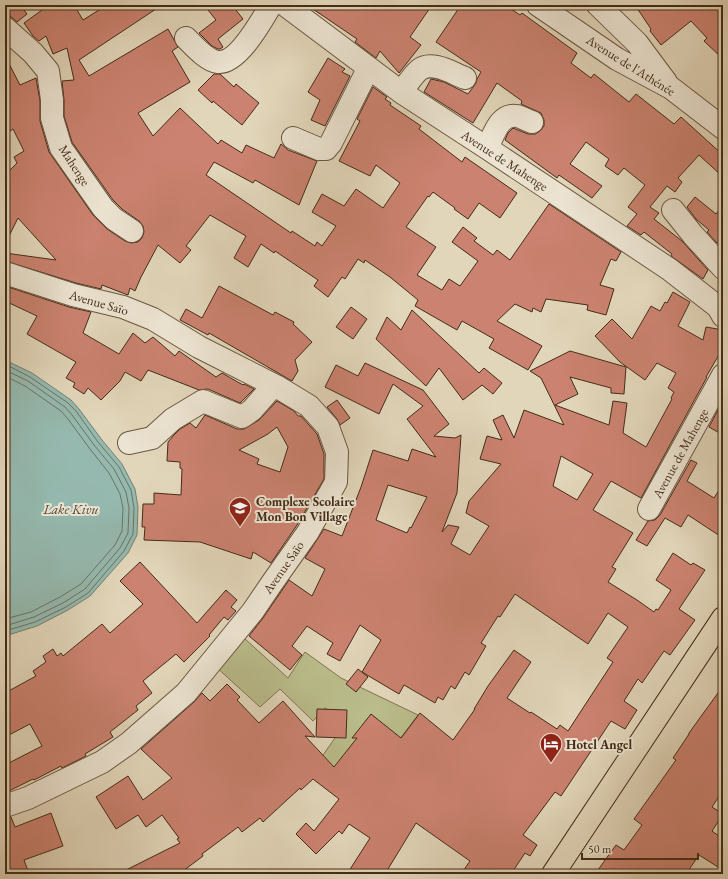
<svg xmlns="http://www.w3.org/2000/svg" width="728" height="879" viewBox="0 0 728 879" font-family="'EB Garamond',serif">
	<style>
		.green { fill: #babc8b; stroke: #7f7451 }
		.water { fill: #95b9af; stroke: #758172 }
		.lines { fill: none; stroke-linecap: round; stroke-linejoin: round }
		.shore { stroke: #6c7263; stroke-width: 1 }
		.building { fill: #cb8270; stroke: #442c17; fill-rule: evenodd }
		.minor-casing { stroke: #6c5640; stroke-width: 24 }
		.major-casing { stroke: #442c17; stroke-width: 24 }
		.minor { stroke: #ece4d2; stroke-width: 22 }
		.major { stroke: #e2d6ba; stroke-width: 22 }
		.labels { text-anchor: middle; stroke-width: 4; stroke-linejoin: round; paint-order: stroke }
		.street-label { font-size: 13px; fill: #442c17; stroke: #ece4d2 }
		.poi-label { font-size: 13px; font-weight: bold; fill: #442c17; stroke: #ece4d2; text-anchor: start }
		.water-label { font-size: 14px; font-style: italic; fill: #544835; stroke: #ece4d2 }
	</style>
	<rect width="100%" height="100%" fill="#e2d6ba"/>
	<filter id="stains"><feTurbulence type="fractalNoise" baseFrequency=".005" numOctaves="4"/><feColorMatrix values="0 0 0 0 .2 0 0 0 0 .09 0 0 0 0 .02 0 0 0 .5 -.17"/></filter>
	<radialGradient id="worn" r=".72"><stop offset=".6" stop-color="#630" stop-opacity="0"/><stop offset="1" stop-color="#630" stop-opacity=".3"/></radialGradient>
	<path class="green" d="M244 638 288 678 305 652 341 678 418 715 360 792 321 758 346 722 325 708 313 721 280 689 260 707 215 666Z"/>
	<path class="water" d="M5 360 32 373 71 400 79 409 102 440 122 464 135 489 138 507 137 535 128 553 90 596 68 610 37 626 5 636Z"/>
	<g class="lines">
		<path class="shore" d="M5 364 30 377 68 403 76 411 98 442 119 467 131 490 134 508 133 534 124 551 88 593 66 607 35 622 5 631
			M5 370 28 381 65 407 72 415 94 445 114 469 126 492 129 508 128 533 120 548 85 589 63 603 34 617 5 626
			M5 376 25 386 61 411 68 419 90 449 109 473 120 494 123 508 122 531 115 545 81 584 60 597 31 612 5 619"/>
	</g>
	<path class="building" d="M5 5H20L27 14 17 22 11 17 5 10Z
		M49 5H74L83 20 107 5H162L79 60 89 76 168 29 178 47 172 51 190 82 138 113 153 136 180 108 218 144 221 140 242 153 246 145 274 158 281 144 288 150 317 161 299 205 255 180 253 183 214 162 206 175 291 233 292 231 315 246 317 242 322 246 336 226 312 212 322 194 344 206 356 189 383 208 400 183 376 165 370 176 339 161 360 121 357 119 373 87 387 97 385 99 391 103 390 105 421 126 419 129 462 162 465 157 517 193 500 218 479 203 468 219 454 209 455 208 433 192 429 197 428 196 406 227 436 247 417 275 442 290 449 279 460 286 478 261 452 242 463 227 477 238 474 241 493 255 497 250 510 260 549 204 621 252 616 261 611 259 600 285 614 289 606 315 587 310 588 305 546 299 541 312 533 308 532 312 515 304 497 321 542 346 528 370 489 348 494 339 462 321 457 330 415 306 418 300 390 277 365 260 364 263 358 259 345 279 342 277 328 297 314 286 318 280 275 251 274 253 261 244 248 267 234 258 246 236 210 215 186 246 191 250 180 263 158 245 141 277 135 291 130 288 128 295 102 285 101 289 76 283 5 261V253L56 260 18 218 5 244V175L17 163 14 157 24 151 13 129 5 135V56L20 85 36 78 40 101V121L49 152 93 215 107 229 125 241 131 243 138 242 142 238 144 232 143 226 139 221 122 209 113 200 72 142 64 116V100L62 81 74 80 67 48 53 54 46 36 39 41 33 36 24 23Z
		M204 5H232L243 19 218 39 223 47 220 49H218L212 46 199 33 216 20Z
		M307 5H432L410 37 421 45 399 73 380 51 376 58 355 42 357 39Z
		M461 5H505L520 15 522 13 577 53 571 63 591 78 594 74 629 102 636 94 674 124 681 117 723 155V177L699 155 678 178 682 182 675 192 667 186 650 207 659 213 654 219 682 241 708 270 703 279 671 256 672 254 644 232 641 235 627 226 637 214 628 207 645 185 624 168 618 175 605 166 609 159 586 142 570 164 602 186 592 198 559 175 557 178 505 140 508 133 513 128 528 134H535L540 131 544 126V120L541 113 521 104 522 101 497 83 473 123 424 92 431 79 444 82 468 94 476 83 477 79 481 72 436 42Z
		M635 5H723V59L704 41 707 38 691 21 661 45 650 31 651 29Z
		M328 58 345 69 342 72 350 76 325 126 311 120 320 100 308 92Z
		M214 74H220L234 87 236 84 259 103 242 125 213 101 212 103 198 90Z
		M695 197 716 214 723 205V240L721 239 717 243 707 232 709 230 696 219 687 207Z
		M5 286 69 307 91 312 83 333 119 354 133 333 145 343 153 337 175 356 179 351 216 377 222 373 243 385 244 384 254 389 240 403 208 389 199 390 148 370 141 381 125 372 120 381 101 400 88 388 84 394 73 387 75 383 66 378 76 362 27 334 37 316 5 301Z
		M219 286 273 315 275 312 294 322 293 324 312 342 295 360 298 371 292 381 209 333 208 335 180 320 186 309 202 318Z
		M673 292 690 302 678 326 703 340 706 327 723 330 720 353 706 377H707L641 498 611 481 593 510 633 533 612 567 616 569 608 582 637 600 654 612 656 609 658 610 671 590 656 580 673 553 691 565 693 563 705 570 679 609 695 620 670 655 664 651 642 683 638 679 624 701 637 710 625 729 611 721 561 796 555 792 523 835 537 845 530 856 525 853 511 874H461L470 861 416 823 385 874H347L370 838 349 824 342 834 339 831 316 854 296 834 306 823 314 831 339 799 313 779 301 790 300 788 263 822 260 818 242 832 238 827 202 854 203 856 179 874H118L180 843 177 839 179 838 162 815 146 827 138 815 116 829 96 797 128 776 143 800 172 778 141 749 194 702 202 693 210 701 227 684 240 697 237 700 259 723 283 701 315 737 305 736 334 767 357 738H352L371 714 401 738 420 713 453 740 475 709H474L488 686 514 650 531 662 507 698 530 713 531 712 557 729 560 725 568 731 613 662 607 658 628 627 608 613 588 644 515 594 500 617 498 616 481 643 486 646 469 675 465 672 455 689 451 686 443 700 438 697 435 703 404 685 399 694 362 672 381 640 360 625 340 661 327 654 333 643 307 626 292 646 302 655 290 670 249 636 263 618 289 580 312 596 325 569 305 558 324 529 342 536 361 487 373 450 408 461 412 449 436 457 407 419 423 406 393 384 379 414 325 387 336 365 358 376 365 363 423 390 449 424 434 436 455 438 461 435 457 493 442 532 448 525 459 527 451 544 470 555 489 526 466 513 469 501 501 464 480 459 487 436 502 440 493 420 503 415 514 438 524 410 564 425 541 378 530 371 570 351 626 367 624 394 611 393V388L570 377 578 394 555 405 609 425 613 401 627 403 623 433 646 447 672 399 671 398 674 392 668 388 676 373 657 363 645 380 620 362 595 336 612 319 632 339 651 306 660 311 665 302 667 303ZM561 456 593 474 577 500 553 486ZM388 485 427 497 411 528 410 527 407 533 376 520Z
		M351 307 367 319 353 339 336 327Z
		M412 310 479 373 484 368 502 383 493 394 482 385 463 400 439 368 426 386 376 339 387 317 401 330Z
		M337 400 350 418 340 425 337 419 327 407Z
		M277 401 294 411 298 416H301L317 434 324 454V479L297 525 271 563 253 552 251 559 200 542 144 540 145 527H142L143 504H154V493L181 495 182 469 180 468V462L167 461 168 442 174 435 180 429 190 423 196 428 205 415 237 429H244L259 420ZM277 427 288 447 280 472 257 464 259 459 239 450 268 434Z
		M719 408 723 410V435L709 427Z
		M691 460 697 463 687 481 714 498 723 484V538L688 515 681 527 665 518 647 546 636 540 648 521 655 520 660 515Z
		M140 562 197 623 226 590 237 600 231 607 236 611 228 620 224 617 209 635 210 636 184 662 176 654 143 681 152 693 136 706 138 710 110 732 113 737 85 754 86 756 62 768 61 766 34 780 33 779 5 793V765L42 746 30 724 5 737V693L36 676 33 671 46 662 43 656 53 649 57 656 61 653 63 656 102 624 110 633 143 604 120 581Z
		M358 669 368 677 356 692 346 684Z
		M723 686V790L712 807 723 814 712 831 723 839V860L718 867 699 855 686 874H595L616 845 624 850 642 825 634 819 676 760 673 758 689 734V733Z
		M317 709 347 710 346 738 316 737Z
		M51 813 63 846 24 860 28 871 19 874H5V818L11 817 15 827Z"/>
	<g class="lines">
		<g class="minor-casing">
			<path id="minor" d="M285 5 401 92 487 148 669 269 718 307 723 316
				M538 5 617 59 671 88 723 128
				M598 5 637 43 666 82
				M5 28 33 53 48 71 52 100V118L61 148 103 208 114 219 132 231
				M186 38C193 45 207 61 218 62 238 64 262 20 271 5
				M401 92C407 85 412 76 419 70 432 60 452 73 465 78
				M293 138 319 149H326L331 143 368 69
				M487 148C494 135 499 113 517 116 522 117 528 121 532 122
				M673 210 693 235 723 268
				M5 273 73 295 123 307 153 319 199 347 276 386 309 406 328 427 337 452 336 482 308 532 272 583 253 611 186 693 129 743 102 762 28 798 5 806
				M129 443 152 438 173 419 203 401 242 417 252 410 274 385
				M649 509 723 375"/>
		</g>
		<g class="major-casing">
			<path id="major" d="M553 874 723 618"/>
		</g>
		<use href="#minor" class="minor"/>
		<use href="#major" class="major"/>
	</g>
	<defs>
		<g id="school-pin" transform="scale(1.15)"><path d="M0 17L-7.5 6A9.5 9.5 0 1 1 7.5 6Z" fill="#8f2418" stroke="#ece4d2"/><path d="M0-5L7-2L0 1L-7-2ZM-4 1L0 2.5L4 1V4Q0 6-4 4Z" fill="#fff"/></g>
		<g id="hotel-pin" transform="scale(1.15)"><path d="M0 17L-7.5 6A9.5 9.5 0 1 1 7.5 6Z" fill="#8f2418" stroke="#ece4d2"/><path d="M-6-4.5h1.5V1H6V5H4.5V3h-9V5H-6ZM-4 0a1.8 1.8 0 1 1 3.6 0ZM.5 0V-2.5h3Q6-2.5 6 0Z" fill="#fff"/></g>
	</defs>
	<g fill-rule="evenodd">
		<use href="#school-pin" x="240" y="508"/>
		<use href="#hotel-pin" x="551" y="744"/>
	</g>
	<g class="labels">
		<g class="street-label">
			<text transform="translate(631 65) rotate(32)" y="5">Avenue de l'Athénée</text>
			<text transform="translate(505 160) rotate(33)" y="5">Avenue de Mahenge</text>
			<text transform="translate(75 165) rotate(57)" y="5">Mahenge</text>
			<text transform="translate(99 302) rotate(16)" y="5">Avenue Saïo</text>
			<text transform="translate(680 453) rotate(-61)" y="5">Avenue de Mahenge</text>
			<text transform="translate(283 567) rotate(-55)" y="5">Avenue Saïo</text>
		</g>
		<g class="poi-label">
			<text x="256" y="506">Complexe Scolaire<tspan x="256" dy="15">Mon Bon Village</tspan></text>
			<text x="566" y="749">Hotel Angel</text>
		</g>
		<g class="water-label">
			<text x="71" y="514">Lake Kivu</text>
		</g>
	</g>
	<rect width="728" height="879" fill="none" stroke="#e2d6ba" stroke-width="20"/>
	<rect x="6" y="6" width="716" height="867" fill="none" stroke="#442c17" stroke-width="2"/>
	<rect x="10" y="10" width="708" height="859" fill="none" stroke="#442c17"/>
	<path d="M582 853v6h116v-6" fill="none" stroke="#442c17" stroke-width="2"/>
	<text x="588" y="853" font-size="12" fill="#442c17" stroke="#ece4d2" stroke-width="3" paint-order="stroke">50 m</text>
	<rect width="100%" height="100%" filter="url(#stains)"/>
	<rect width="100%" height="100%" fill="url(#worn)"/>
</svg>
